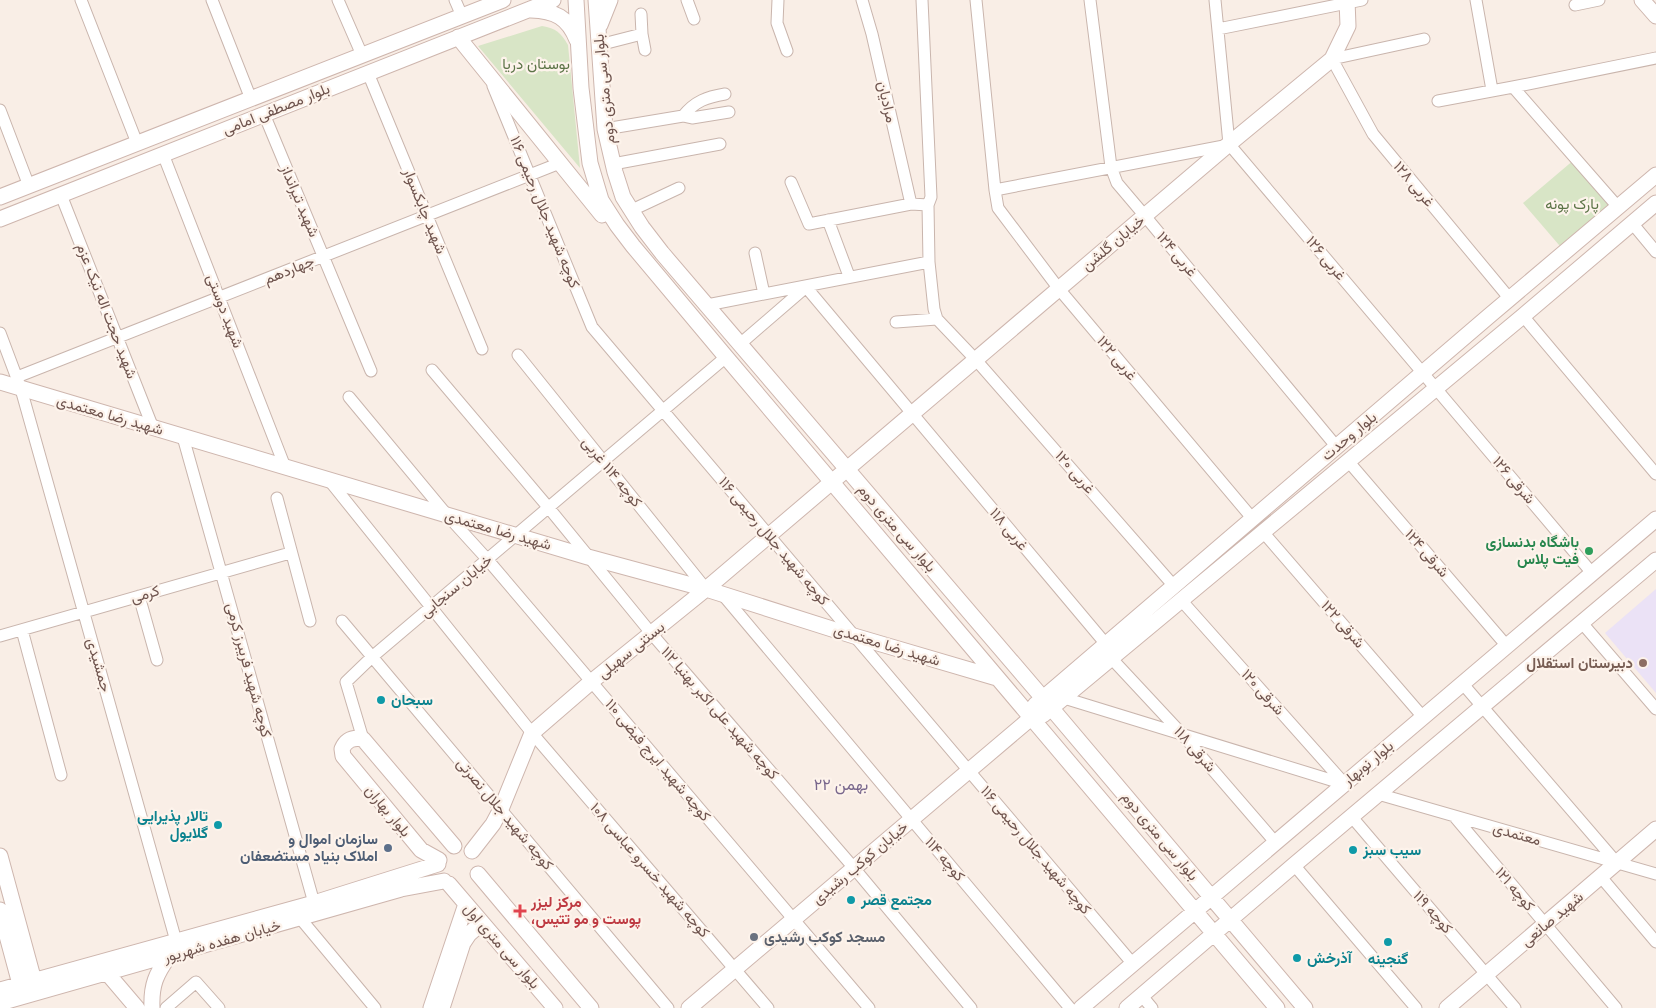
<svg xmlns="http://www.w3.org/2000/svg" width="1656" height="1008" viewBox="0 0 1656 1008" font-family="'DM Sans',Vazirmatn,sans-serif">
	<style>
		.education { fill: #ebe2f6 }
		.green { fill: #d8e5c6 }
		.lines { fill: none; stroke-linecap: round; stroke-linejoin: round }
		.street-casing { stroke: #c9b5ad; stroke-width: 13 }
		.secondary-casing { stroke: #ceb6ae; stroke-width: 17 }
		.street { stroke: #fff; stroke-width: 11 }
		.secondary { stroke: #fff; stroke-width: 15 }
		.leisure-dot { fill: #2e9e5b; stroke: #fdf3eb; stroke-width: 2 }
		.education-dot { fill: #8d6e63; stroke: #fdf3eb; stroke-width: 2 }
		.culture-dot { fill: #0f9aa8; stroke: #fdf3eb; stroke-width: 2 }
		.service-dot { fill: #5c6f8a; stroke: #fdf3eb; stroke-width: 2 }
		.health-dot { fill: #e0444e; stroke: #fdf3eb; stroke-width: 2 }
		.worship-dot { fill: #6b7280; stroke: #fdf3eb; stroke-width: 2 }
		.labels { text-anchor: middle; stroke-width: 4.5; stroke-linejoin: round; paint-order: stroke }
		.park-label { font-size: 15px; fill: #5c7447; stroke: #fdf3eb }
		.street-label { font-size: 15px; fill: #6f544e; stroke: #fdf3eb }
		.leisure-label { font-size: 15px; font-weight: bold; fill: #27864d; stroke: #fdf3eb; text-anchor: end }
		.education-label { font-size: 15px; font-weight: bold; fill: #785e54; stroke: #fdf3eb; text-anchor: end }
		.culture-label { font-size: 15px; font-weight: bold; fill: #0d838f; stroke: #fdf3eb; text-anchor: start }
		.service-label { font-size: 15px; font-weight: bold; fill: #4e5e75; stroke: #fdf3eb; text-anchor: end }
		.health-label { font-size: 15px; font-weight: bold; fill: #be3a42; stroke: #fdf3eb; text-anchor: start }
		.worship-label { font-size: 15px; font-weight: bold; fill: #5b616d; stroke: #fdf3eb; text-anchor: start }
		.neighbourhood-label { font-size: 16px; fill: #78668c; stroke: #fdf3eb }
	</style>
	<rect width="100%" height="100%" fill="#f9eee6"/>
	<path class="education" d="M1656 589V693L1605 633Z"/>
	<path class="green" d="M542 26C556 28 561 33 568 45L580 168 478 46Z
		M1575 159 1618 207 1565 252 1523 203Z"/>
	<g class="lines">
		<g class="street-casing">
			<path id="street" d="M81 0 137 143
				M212 0 251 99
				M338 0 362 55
				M455 0 462 16
				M687 0 694 19
				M778 0 777 23 787 51
				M862 0 872 34 911 204
				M922 0 931 197 928 205
				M976 0 995 190 998 208 1059 289 1252 518
				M1090 0 1111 167 1117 183 1145 216 1336 446
				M1215 0 1229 144
				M1476 0 1492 90
				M1575 5 1599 0
				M641 14 642 34
				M1218 29 1362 0
				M1424 39 1332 59 1373 134 1510 299
				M599 45 642 34 645 50
				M368 73 482 349
				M493 86 592 327 1133 964
				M1513 87 1618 207
				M1438 101 1513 87 1656 58
				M0 110 29 186
				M264 114 371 371
				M683 116C695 101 707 97 725 94
				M605 129 683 116 692 118 729 112
				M1229 144 1592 573
				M163 154 285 467
				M613 164 720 144
				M791 182 809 224 911 204 928 205 929 262 934 309 937 319 976 360 1173 585
				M995 190 1229 145
				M61 195 153 428
				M632 210 679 188
				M828 220 849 276
				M1632 223 1656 252
				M755 253 764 294
				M707 305 929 262
				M1523 316 1656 474
				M896 322 937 319
				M0 333 21 389 176 941
				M740 344 806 287 1105 643
				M518 355 706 589
				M432 370 548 507 651 633 854 868 971 1008
				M17 377 560 163
				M349 397 447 515 487 559 869 1008
				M183 437 314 903
				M1348 461 1506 645
				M329 480 532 733 768 1008
				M277 498 310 621
				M1263 532 1423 717
				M723 595 1070 1008
				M139 596 157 660
				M1181 600 1343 782
				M342 621 668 1008
				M1582 623 1656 709
				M22 630 61 775
				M0 636 290 553
				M1112 659 1181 733 1275 842
				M1462 683 1617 863
				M1064 698 1344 784
				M363 739 346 682 372 657 726 357
				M1378 794 1656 874
				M1351 816 1515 1008
				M1454 816 1616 1008
				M1294 865 1416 1008
				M1601 877 1656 942
				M300 918 375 1008
				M1142 996 1152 1008
				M166 1008 196 982 219 1008"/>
		</g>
		<g class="secondary-casing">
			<path id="secondary" d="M576 0 581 88 590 163 601 200 617 225 633 246 726 357 1277 1008
				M596 0 605 129 615 172 623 197 642 227 662 253 1042 697 1305 1008
				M1642 0 1656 16
				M531 10C555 11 568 17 577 40
				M600 25 610 0
				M458 37 602 215
				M0 197 503 0
				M0 219 553 0
				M0 382 588 557 706 589 854 636 997 678
				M1035 705 1489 316 1656 175
				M1043 715 1523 316 1656 203
				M472 851 493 824 501 809 532 733 591 682 706 589 1229 144 1332 59 1348 26 1347 0
				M0 856 34 981
				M439 860 421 850 343 756 342 749C346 740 353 737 363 739L454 846
				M478 874 591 1008
				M449 884 555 1008
				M0 910 20 984
				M108 974 137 1008
				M0 990 314 903 438 864
				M0 1003 401 889 444 881
				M152 1008C151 985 156 974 169 956
				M431 1008 466 904
				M442 1008 463 943 469 934 477 927 486 928
				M689 1008 1031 718
				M1081 1008 1656 519
				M1127 1008 1294 865 1656 560
				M1447 1008 1656 829"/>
		</g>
		<use href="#street" class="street"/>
		<use href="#secondary" class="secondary"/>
	</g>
	<circle class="leisure-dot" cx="1589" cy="551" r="5"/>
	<circle class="education-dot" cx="1643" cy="663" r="5"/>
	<g class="culture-dot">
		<circle cx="381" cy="700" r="5"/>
		<circle cx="218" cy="825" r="5"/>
		<circle cx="1353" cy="850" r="5"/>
		<circle cx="851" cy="900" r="5"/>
		<circle cx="1388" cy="942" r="5"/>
		<circle cx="1297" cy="958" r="5"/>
	</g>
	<circle class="service-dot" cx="388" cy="848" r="5"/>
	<path class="health-dot" d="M517.5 903.5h5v5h5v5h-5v5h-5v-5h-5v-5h5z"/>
	<circle class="worship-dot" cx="754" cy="937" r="5"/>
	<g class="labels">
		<g class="park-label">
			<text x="536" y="69">بوستان دریا</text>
			<text x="1572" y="209">پارک پونه</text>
		</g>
		<g class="street-label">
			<text transform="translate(604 89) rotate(-96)" y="5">بلوار سی متری دوم</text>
			<text transform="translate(887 102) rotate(77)" y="5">مرادیان</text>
			<text transform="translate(276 109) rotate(-22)" y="5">بلوار مصطفی امامی</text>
			<text transform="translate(1414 184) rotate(50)" y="5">۱۲۸ غربی</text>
			<text transform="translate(300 201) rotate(67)" y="5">شهید تیرانداز</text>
			<text transform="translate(425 211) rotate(68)" y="5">شهید چابکسوار</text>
			<text transform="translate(545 212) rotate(68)" y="5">کوچه شهید جلال رحیمی ۱۱۶</text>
			<text transform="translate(1113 243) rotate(-40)" y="5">خیابان گلشن</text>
			<text transform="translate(1177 254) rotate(50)" y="5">۱۲۴ غربی</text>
			<text transform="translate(1326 258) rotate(50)" y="5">۱۲۶ غربی</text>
			<text transform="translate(289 270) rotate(-22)" y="5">چهاردهم</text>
			<text transform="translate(107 311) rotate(69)" y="5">شهید حجت اله نیک عزم</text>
			<text transform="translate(225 311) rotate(69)" y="5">شهید دوستی</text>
			<text transform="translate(1117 358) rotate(50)" y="5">۱۲۲ غربی</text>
			<text transform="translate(110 415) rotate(16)" y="5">شهید رضا معتمدی</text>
			<text transform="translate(1349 436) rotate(-40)" y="5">بلوار وحدت</text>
			<text transform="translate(612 472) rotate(51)" y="5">کوچه ۱۱۴ غربی</text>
			<text transform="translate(1075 472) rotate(49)" y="5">۱۲۰ غربی</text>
			<text transform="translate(1514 480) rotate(50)" y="5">۱۲۶ شرقی</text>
			<text transform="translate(897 528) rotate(49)" y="5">بلوار سی متری دوم</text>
			<text transform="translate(1009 529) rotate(50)" y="5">۱۱۸ غربی</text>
			<text transform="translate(498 530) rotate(16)" y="5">شهید رضا معتمدی</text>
			<text transform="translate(774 541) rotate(50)" y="5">کوچه شهید جلال رحیمی ۱۱۶</text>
			<text transform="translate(1427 553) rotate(49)" y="5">۱۲۴ شرقی</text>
			<text transform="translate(456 586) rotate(-40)" y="5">خیابان سنجابی</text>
			<text transform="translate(145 594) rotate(-16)" y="5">کرمی</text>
			<text transform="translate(1343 624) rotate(49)" y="5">۱۲۲ شرقی</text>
			<text transform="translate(887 645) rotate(17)" y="5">شهید رضا معتمدی</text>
			<text transform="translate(631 650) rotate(-39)" y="5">بستنی سهیلی</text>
			<text transform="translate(99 665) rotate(74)" y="5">جمشیدی</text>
			<text transform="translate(249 670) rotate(75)" y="5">کوچه شهید فریبرز کرمی</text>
			<text transform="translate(1263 692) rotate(48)" y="5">۱۲۰ شرقی</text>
			<text transform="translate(720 713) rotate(49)" y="5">کوچه شهید علی اکبر بهنیا ۱۱۲</text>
			<text transform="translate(1195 749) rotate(49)" y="5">۱۱۸ شرقی</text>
			<text transform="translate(658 760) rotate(50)" y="5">کوچه شهید ایرج فیضی ۱۱۰</text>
			<text transform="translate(1368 763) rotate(-40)" y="5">بلوار نوبهار</text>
			<text transform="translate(388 811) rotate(50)" y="5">بلوار بهاران</text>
			<text transform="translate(505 814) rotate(50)" y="5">کوچه شهید جلال نصرتی</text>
			<text transform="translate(1517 834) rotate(16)" y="5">معتمدی</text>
			<text transform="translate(1160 836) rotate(50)" y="5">بلوار سی متری دوم</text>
			<text transform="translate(1036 850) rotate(50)" y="5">کوچه شهید جلال رحیمی ۱۱۶</text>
			<text transform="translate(945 859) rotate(50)" y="5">کوچه ۱۱۴</text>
			<text transform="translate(860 863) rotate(-40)" y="5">خیابان کوکب رشیدی</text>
			<text transform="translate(650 870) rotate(49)" y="5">کوچه شهید خسرو عباسی ۱۰۸</text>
			<text transform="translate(1515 889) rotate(50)" y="5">کوچه ۱۲۱</text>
			<text transform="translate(1433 912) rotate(49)" y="5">کوچه ۱۱۹</text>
			<text transform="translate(1552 919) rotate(-40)" y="5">شهید صانعی</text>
			<text transform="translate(222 941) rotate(-16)" y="5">خیابان هفده شهریور</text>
			<text transform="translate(502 946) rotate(49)" y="5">بلوار سی متری اول</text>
		</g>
		<g class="leisure-label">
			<text x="1579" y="547">باشگاه بدنسازی<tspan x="1579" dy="17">فیت پلاس</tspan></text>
		</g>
		<g class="education-label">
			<text x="1633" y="668">دبیرستان استقلال</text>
		</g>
		<g class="culture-label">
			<text x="391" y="705">سبحان</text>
			<text x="208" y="821" text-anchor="end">تالار پذیرایی<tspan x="208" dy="17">گلایول</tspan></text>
			<text x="1363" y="855">سیب سبز</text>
			<text x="861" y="905">مجتمع قصر</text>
			<text x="1307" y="963">آذرخش</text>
			<text x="1388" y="964" text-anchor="middle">گنجینه</text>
		</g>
		<g class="service-label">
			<text x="378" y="844">سازمان اموال و<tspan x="378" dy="17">املاک بنیاد مستضعفان</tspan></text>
		</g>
		<g class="health-label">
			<text x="531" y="907">مرکز لیزر<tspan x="531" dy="17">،پوست و مو تتیس</tspan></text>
		</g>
		<g class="worship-label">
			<text x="764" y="942">مسجد کوکب رشیدی</text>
		</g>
		<g class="neighbourhood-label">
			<text x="841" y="790">۲۲ بهمن</text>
		</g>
	</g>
</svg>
